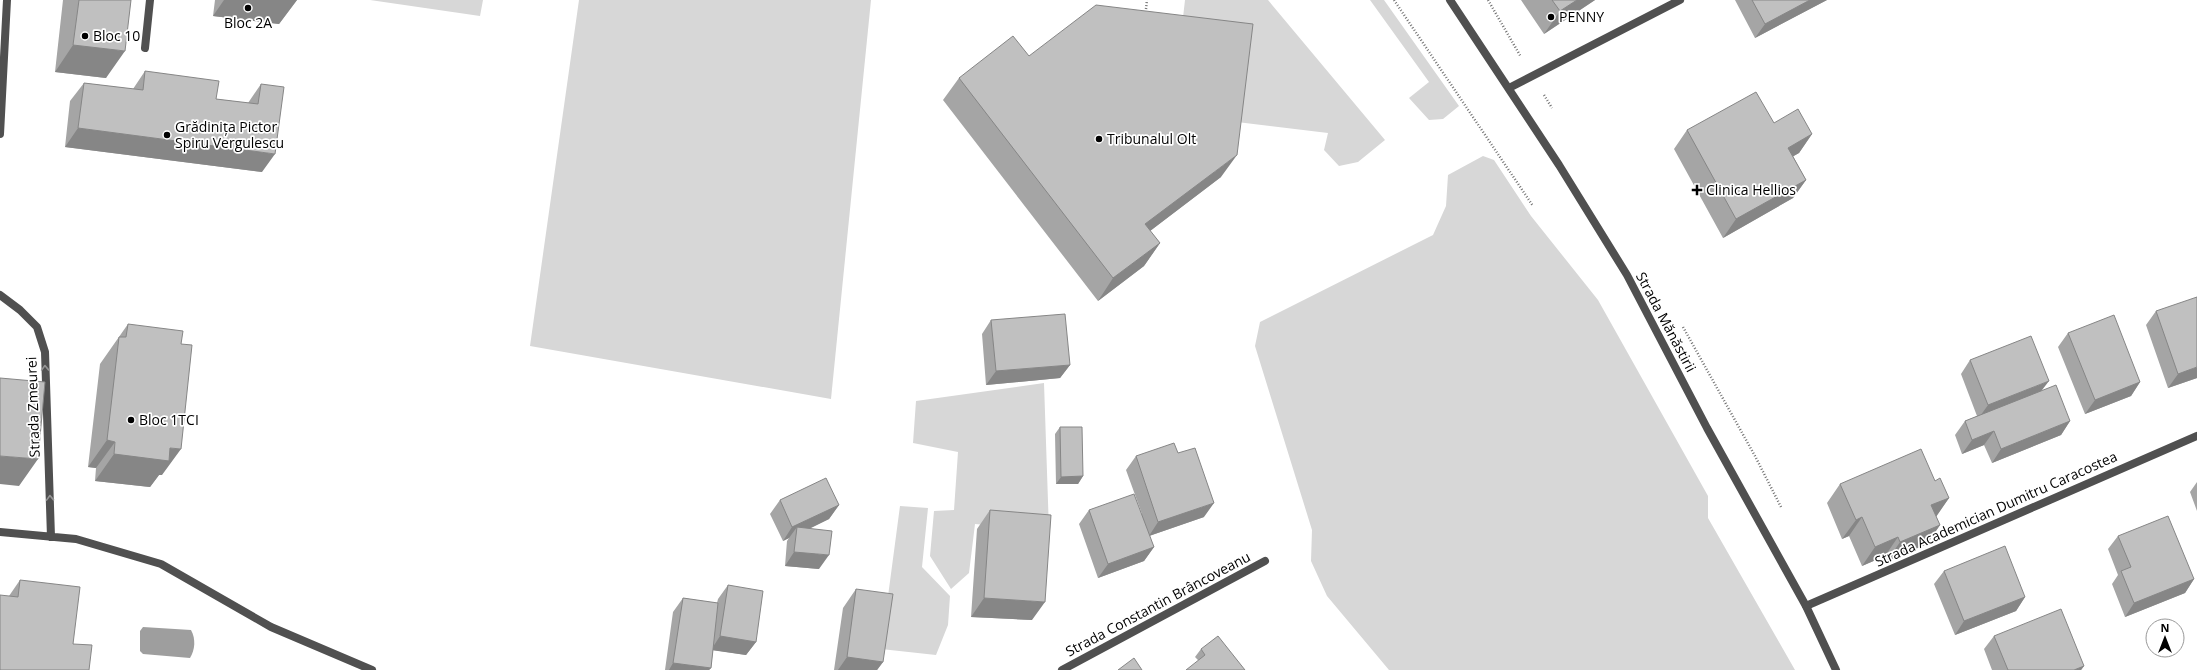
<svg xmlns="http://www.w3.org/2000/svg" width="2197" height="670" viewBox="0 0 2197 670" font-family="'Open Sans',sans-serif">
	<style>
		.green { fill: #d7d7d7 }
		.water { fill: #9e9e9e }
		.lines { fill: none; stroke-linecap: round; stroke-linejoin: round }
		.path { stroke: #727272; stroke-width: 2.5; stroke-dasharray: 1 2; stroke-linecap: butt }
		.service { stroke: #505050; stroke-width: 8 }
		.minor { stroke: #505050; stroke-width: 8 }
		.tertiary { stroke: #505050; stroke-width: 8 }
		.wall { fill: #a5a5a5 }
		.shaded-wall { fill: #868686 }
		.building { fill: #c0c0c0; stroke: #868686 }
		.oneway { stroke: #969696 }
		.poi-dot { fill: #000; stroke: #fff; stroke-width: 1.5 }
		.labels { text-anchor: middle; stroke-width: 3.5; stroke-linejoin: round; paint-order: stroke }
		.poi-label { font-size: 14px; fill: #000; stroke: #fff; text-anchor: start }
		.street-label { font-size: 14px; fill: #000; stroke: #fff }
	</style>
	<rect width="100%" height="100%" fill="#fff"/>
	<path class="green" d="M370 0H483L480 16Z
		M579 0H871L831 399 530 346Z
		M1185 0H1268L1385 140 1358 162 1339 166 1324 150 1328 133 1237 122 1181 35Z
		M1370 0H1384L1459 106 1443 119 1429 120 1409 98 1429 82Z
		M1483 156 1494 160 1531 216 1598 300 1708 496V518L1795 670H1389L1327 596 1311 561 1312 530 1255 346 1260 322 1433 235 1446 206 1448 175Z
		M1044 383 1049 531 975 524 969 573 951 589 930 556 934 511 954 510 958 452 913 443 916 401Z
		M900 506 928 508 922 567 950 596 948 625 936 655 881 649Z"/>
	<path class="water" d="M143 627 191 630C196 639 195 650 190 658L143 654 140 651V631Z"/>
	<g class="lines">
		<path class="path" d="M1394 0 1533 206
			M1488 0 1521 57
			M1146 9 1147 0
			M1544 95 1552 108
			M1683 327 1755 456 1781 507"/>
		<path class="service" d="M145 48 150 0
			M1509 88 1680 0"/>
		<path class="minor" d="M0 134 7 0
			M0 295 20 310 37 327 45 352 51 537
			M0 532 76 539 161 564 271 627 372 670
			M1806 606 2197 436
			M1062 670 1265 561"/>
		<path class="tertiary" d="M1450 0 1559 165 1627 275 1707 428 1806 606 1836 670"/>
	</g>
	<path class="wall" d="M63 0H131L106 78 55 72Z
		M215 0H297L279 24 213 16Z
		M1521 0H1595L1544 34Z
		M1735 0H1827L1755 38Z
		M1029 56 1221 177 1150 231 1160 243 1144 266 1098 301 943 100 959 78Z
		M145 71 216 99 248 103 261 84 262 172 65 147 70 101 84 83 133 89Z
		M1774 123 1812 134 1799 153 1793 156 1806 180 1793 198 1723 238 1674 149 1687 130Z
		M2156 311 2197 378 2168 388 2146 325Z
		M991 320 1070 365 1060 378 986 385 982 334Z
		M128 324 162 475H159L150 487 95 481 96 468 88 467 100 364Z
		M2068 333 2140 382 2131 396 2085 414 2058 347Z
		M1970 360 2042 391 2070 421 2061 435 1992 463 1984 445 1962 454 1955 435 1965 421 1977 416 1961 374Z
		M1060 427 1083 476 1078 484H1056L1055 434Z
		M1178 453 1204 517 1149 536 1154 547 1144 561 1098 578 1079 524 1089 510 1142 514 1126 470 1136 456Z
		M1935 481 1949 498 1936 516 1940 525 1927 544 1887 561 1885 556 1862 566 1849 536 1842 539 1827 503 1840 484Z
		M2197 482V511L2190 492Z
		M780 500 839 505 829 519 809 529 819 569 785 566 787 541 789 538 783 541 770 514Z
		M990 510 1032 620 971 617 977 529Z
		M2118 536 2194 579 2185 593 2125 617 2112 584 2118 575 2108 549Z
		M1944 571 2025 597 2016 611 1955 635 1934 584Z
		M20 580 73 644 9 596Z
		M728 585 756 642 746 655 713 650 711 668 709 670H665L673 612 683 598 717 603 718 599Z
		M856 589 883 662 877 670H834L843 608Z
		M1994 636 2084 666 2081 670H1992L1984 649Z
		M1201 649 1245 670 1198 660 1195 657Z"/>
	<path class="shaded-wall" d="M224 0H297L279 24 213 16Z
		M1577 0H1595L1544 34 1560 11Z
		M1810 0H1827L1755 38 1765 24Z
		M73 45 125 51 106 78 55 72Z
		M78 128 275 154 262 172 65 147Z
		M1812 134 1799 153 1775 167 1788 148Z
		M1237 155 1221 177 1129 247 1145 224Z
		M1806 180 1793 198 1723 238 1736 219Z
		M1160 243 1144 266 1098 301 1113 278Z
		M1070 365 1060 378 986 385 996 371Z
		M2197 367V378L2168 388 2178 374Z
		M2049 381 2039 394 1978 419 1988 405Z
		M2140 382 2131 396 2085 414 2095 400Z
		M2070 421 2061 435 1992 463 2001 449Z
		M1994 431 1984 445 1962 454 1972 440Z
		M107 440 115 442 96 468 88 467Z
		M170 448 181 449 162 475H159L150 487 95 481 114 454Z
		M0 456 38 459 19 486 0 484Z
		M1083 476 1078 484H1056L1061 477Z
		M1949 498 1936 517 1931 505Z
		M1214 503 1204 517 1149 536 1158 522Z
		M839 505 829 519 796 535 797 527 789 538 783 541 792 527Z
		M1862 517 1849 536 1842 539 1856 520Z
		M1940 525 1927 544 1887 561 1900 542Z
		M1898 537 1885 556 1862 566 1875 547Z
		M1154 547 1144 561 1098 578 1108 564Z
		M794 552 829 555 819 569 785 566Z
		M2194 579 2185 593 2125 617 2134 603Z
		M2025 597 2016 611 1955 635 1964 621Z
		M984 598 1045 602 1032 620 971 617Z
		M720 636 756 642 746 655 711 650Z
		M847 657 883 662 877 670H838Z
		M673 663 711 668 709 670H669Z
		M2084 666 2081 670H2074Z"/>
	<path class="building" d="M79 0H131L125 51 73 45Z
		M1552 0H1577L1560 11Z
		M1752 0H1810L1765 24Z
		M1096 5 1253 24 1237 155 1145 224 1160 243 1113 278 959 78 1013 36 1029 56Z
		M145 71 219 81 216 99 258 104 261 84 284 87 275 154 78 128 84 83 143 90Z
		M1756 92 1774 123 1798 109 1812 134 1788 148 1806 180 1736 219 1687 130Z
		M2197 297V367L2178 374 2156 311Z
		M1065 314 1070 365 996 371 991 320Z
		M2114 315 2140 382 2095 400 2068 333Z
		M128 324 183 331 181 344 192 345 181 449 170 448 169 461 114 454 115 442 107 440 119 337H126Z
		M2031 336 2049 381 1988 405 1970 360Z
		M0 378 45 382 38 459 0 456Z
		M2056 385 2070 421 2001 449 1994 431 1972 440 1965 421Z
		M1060 427H1082L1083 476 1061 477Z
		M1174 443 1178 453 1195 448 1214 503 1158 522 1136 456Z
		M1921 449 1935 481 1940 478 1949 498 1931 505 1940 525 1900 542 1898 537 1875 547 1862 517 1856 520 1840 484Z
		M826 478 839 505 792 527 780 500Z
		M1134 494 1154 547 1108 564 1089 510Z
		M990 510 1051 515 1045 602 984 598Z
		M2168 516 2194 579 2134 603 2121 571 2131 567 2118 536Z
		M797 527 832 531 829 555 794 552Z
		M2005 546 2025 597 1964 621 1944 571Z
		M20 580 80 587 73 644 92 645 89 670H0V595L18 597Z
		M728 585 763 591 756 642 720 636Z
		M856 589 893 594 883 662 847 657Z
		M683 598 718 603 711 668 673 663Z
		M2061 609 2084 666 2074 670H2008L1994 636Z
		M1218 636 1245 670H1186L1205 655 1201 649Z
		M1134 658 1142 670H1118Z"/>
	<defs><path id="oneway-chevron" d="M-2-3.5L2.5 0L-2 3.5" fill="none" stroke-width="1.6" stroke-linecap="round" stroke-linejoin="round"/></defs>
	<g class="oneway">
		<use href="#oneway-chevron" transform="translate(45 368) rotate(-92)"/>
		<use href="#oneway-chevron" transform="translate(50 498) rotate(-92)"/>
	</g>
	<g class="poi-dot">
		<circle cx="248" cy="8" r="4"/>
		<circle cx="1551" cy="17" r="4"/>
		<circle cx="85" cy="36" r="4"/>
		<circle cx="167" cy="135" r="4"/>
		<circle cx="1099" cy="139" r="4"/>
		<path d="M1695 184h4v4h4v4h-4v4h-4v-4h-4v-4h4z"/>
		<circle cx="131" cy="420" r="4"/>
	</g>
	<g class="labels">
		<g class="poi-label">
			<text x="1559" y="22">PENNY</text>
			<text x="248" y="28" text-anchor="middle">Bloc 2A</text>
			<text x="93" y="41">Bloc 10</text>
			<text x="175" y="132">Grădinița Pictor<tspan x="175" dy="16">Spiru Vergulescu</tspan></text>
			<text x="1107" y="144">Tribunalul Olt</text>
			<text x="1706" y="195">Clinica Hellios</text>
			<text x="139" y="425">Bloc 1TCI</text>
		</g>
		<g class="street-label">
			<text transform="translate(1666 322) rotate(62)" y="5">Strada Mănăstirii</text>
			<text transform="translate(33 407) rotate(-92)" y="5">Strada Zmeurei</text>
			<text transform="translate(1996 509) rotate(-24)" y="5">Strada Academician Dumitru Caracostea</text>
			<text transform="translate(1158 604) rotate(-28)" y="5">Strada Constantin Brâncoveanu</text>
		</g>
	</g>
	<g transform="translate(2165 638)"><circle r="19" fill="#ffffff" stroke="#999999"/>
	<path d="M0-3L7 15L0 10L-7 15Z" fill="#000000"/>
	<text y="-6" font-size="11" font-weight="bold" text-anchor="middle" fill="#000000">N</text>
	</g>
</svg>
